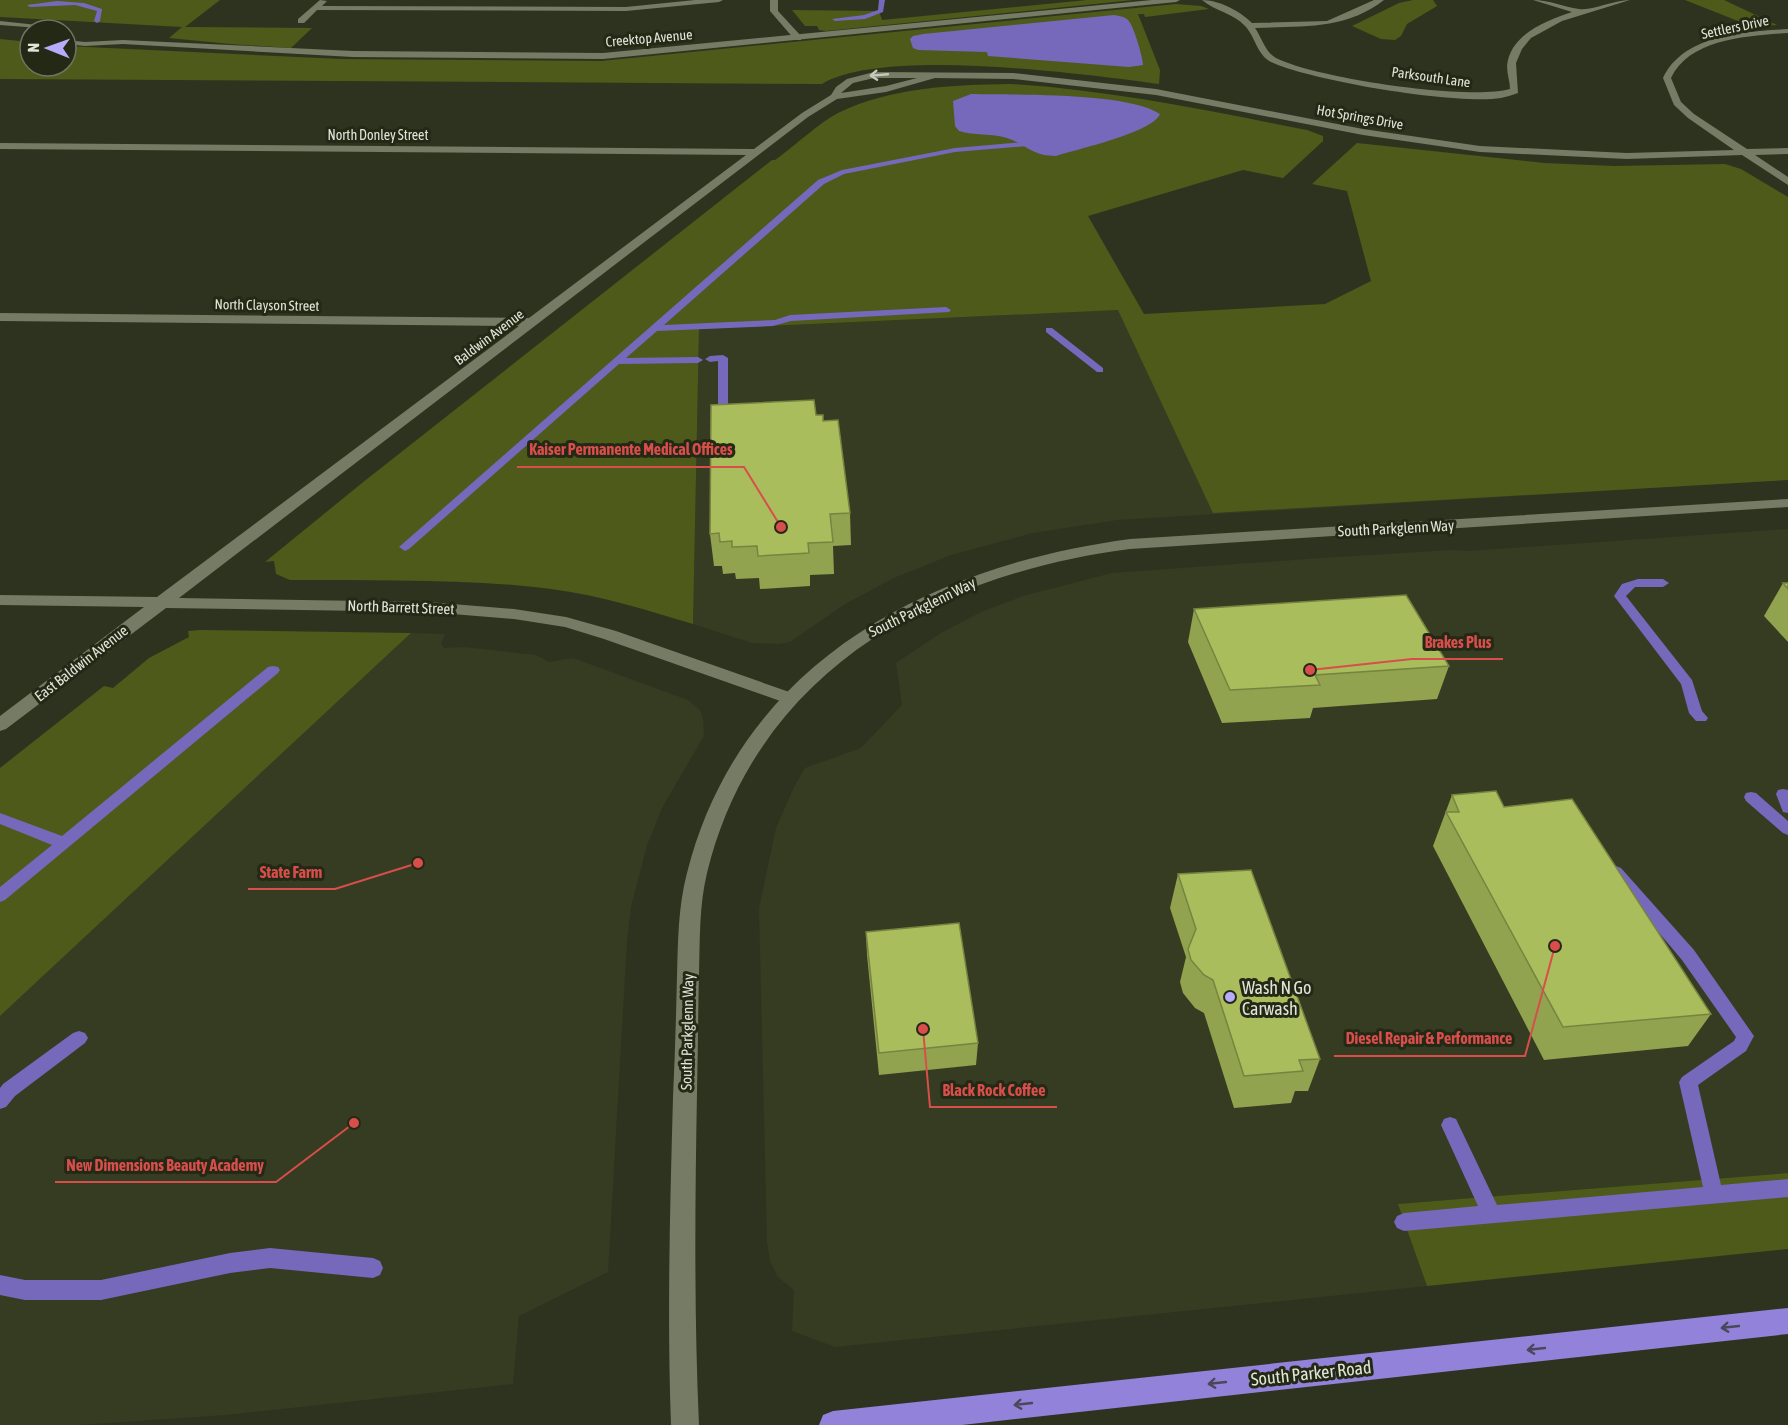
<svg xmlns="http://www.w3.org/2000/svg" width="1788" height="1425" viewBox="0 0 1788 1425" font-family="'Asap Condensed',sans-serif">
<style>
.built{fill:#363c22}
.green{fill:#4e5a19}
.water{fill:#7668bb}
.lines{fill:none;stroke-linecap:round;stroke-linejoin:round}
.stream{fill:#7668bb;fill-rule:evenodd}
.minor{fill:#757b65;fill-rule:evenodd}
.tertiary{fill:#757b65;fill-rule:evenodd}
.trunk{fill:#9282da;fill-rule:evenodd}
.wall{fill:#91a34f}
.building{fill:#a9bd5c;stroke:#768440;stroke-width:1.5}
.oneway{stroke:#c6cabb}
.oneway2{stroke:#4a485b}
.poi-dot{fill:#b6acf8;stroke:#242916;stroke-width:2}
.labels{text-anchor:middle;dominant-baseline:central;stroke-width:6;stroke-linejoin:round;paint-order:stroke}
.far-street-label{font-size:14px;fill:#e1e5d8;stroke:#242916}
.street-label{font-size:15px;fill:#e1e5d8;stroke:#242916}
.near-poi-label{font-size:18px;fill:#e1e5d8;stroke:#242916;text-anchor:start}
.near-street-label{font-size:18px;fill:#e1e5d8;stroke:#242916}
.leader{fill:none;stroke:#d84e4b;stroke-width:2}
.callout-dot{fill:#d84e4b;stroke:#242916;stroke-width:2}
.callout-label{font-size:16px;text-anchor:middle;font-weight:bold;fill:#d84e4b;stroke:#242916;stroke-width:6;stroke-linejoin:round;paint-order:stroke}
</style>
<rect width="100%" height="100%" fill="#2e331f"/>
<path class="built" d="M1140 309 1144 314 1788 480 1117 520 1033 533 951 555 896 577 845 604 790 642 779 644 752 643 693 624 699 329Z
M1788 529V1173L1399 1204 1427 1286 835 1347 792 1331 794 1290 778 1277 770 1261 767 1242 759 908 776 828 794 787 805 768 861 748 902 705 896 663 941 633 981 612 1023 596 1112 573 1321 558 1452 550 1469 551Z
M411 633 445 634 441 644 444 648 464 647 536 655 549 662 573 658 688 700 700 710 703 718 704 736 663 806 647 845 631 907 627 941 608 1272 519 1316 513 1384 225 1415 79 1425H0V1016Z"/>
<path class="green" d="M0 0H220L185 27 312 28 291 48 230 44 169 38 182 27 0 17Z
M1087 0H1134L826 31 819 30 817 26H805L792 10 879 11 882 20Z
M1413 0H1433L1437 6 1407 24 1401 36 1395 40 1381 39 1352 26 1399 3Z
M1685 0H1724L1777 25 1753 27Z
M1176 4 1201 6 1209 9 1145 17 1144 14H1138L1160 70 1159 84C1085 74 883 47 822 84L0 79V39L30 42V66H66V46L341 59 601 61Z
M1010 84C1111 90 1209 111 1307 130L1323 136V141L1283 178 1243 170 1088 216 1144 314 1325 304 1371 281 1347 191 1312 184 1357 143 1544 163 1614 166 1725 164 1741 169 1788 197V480L1213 513 1118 310 699 329 693 624C646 610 599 595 551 589 465 578 377 581 290 580L276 574 274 561 265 562 362 483 772 160H775C796 145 816 125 838 113 891 87 953 85 1010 84Z
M200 630 411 633 0 1016V768L104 686 113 688 149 658 189 637 188 631Z
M1788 1173V1249L1427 1286 1398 1204Z"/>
<path class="water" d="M1114 15C1119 16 1124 16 1128 20 1134 26 1143 58 1143 65L1129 67 988 56 987 52 918 50 913 48 910 39 913 36 923 34Z
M971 94C1013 95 1128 92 1160 114 1152 133 1077 149 1056 156 1032 156 1027 145 1007 138 992 133 974 136 959 131L955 126 953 101Z"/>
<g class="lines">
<path class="stream" d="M879 0H885L883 12 865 19 835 21 832 19 864 15 878 10Z
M57 1 84 3 102 9 100 21 97 23 94 21 97 11 75 5 30 7 27 5Z
M30 54V59L26 58V56Z
M1037 141H1040V145L955 152 844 174 824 184 664 325 775 320 790 315 946 307 951 310 949 312 791 321 773 326 657 331 626 358 698 357 703 360 698 363 619 364 409 549 405 551 399 547 818 180 842 170 955 148Z
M1046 328H1052L1103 368V372H1097L1046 332Z
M723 355 728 358V405L741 408V412L722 411 718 406V361L710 362 705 359 710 356Z
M1638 579H1663L1669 583 1663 587H1635L1626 596 1692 680 1702 711 1708 718 1706 721H1696L1689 713 1681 684 1614 596 1622 584Z
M273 666 278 667 280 670 278 673 5 900 0 902V887L52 845 0 824V813L62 836 268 667Z
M1783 789 1788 790V813L1783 812 1776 794 1778 790Z
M1751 792 1756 793 1788 821V835L1783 833 1746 801 1744 797 1746 793Z
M1616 866 1621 868 1694 950 1754 1036 1746 1051 1698 1085 1721 1185 1788 1179V1197L1404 1231 1397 1228 1394 1222 1397 1216 1404 1213 1478 1206 1441 1125 1444 1119 1450 1117 1456 1119 1497 1205 1703 1187 1679 1082 1682 1077 1734 1041 1736 1037 1682 960 1611 876 1608 872 1611 868Z
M79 1031 85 1033 88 1038 85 1043 15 1096 6 1107 0 1109V1088L3 1084 73 1033Z
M270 1248 373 1258 380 1261 383 1268 380 1275 373 1278 270 1268 230 1273 101 1300H25L0 1295V1275L25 1280H101L230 1253Z"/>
<path class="minor" d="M320 0 327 1 322 6 626 7 695 0H723L719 2 626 11 317 10 304 23H298V19Z
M770 0H778V11L801 36V40H795L770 11Z
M1202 0C1219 0 1240 11 1252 23L1327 21 1374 0H1384C1346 30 1301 26 1255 28 1262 38 1265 52 1276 58 1315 78 1469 101 1510 89 1510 82 1507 74 1507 66 1510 34 1546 21 1572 12L1533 0C1550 0 1563 7 1579 9 1593 11 1613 0 1630 0L1562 21 1531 38 1522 49 1516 63 1518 93C1512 95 1506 97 1501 98 1456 105 1312 81 1271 62 1257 55 1255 36 1245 26 1233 13 1215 11 1202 0Z
M1788 29V33C1749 36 1690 38 1671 78L1681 102 1694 114 1747 149 1788 148V154L1755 155 1788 177V185L1742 155 1627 159 1480 152 1363 135 1156 95 1013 79 935 78 886 92 837 99 808 117 179 598 428 602 514 609 566 617 616 631 795 694 798 698 795 702H783L604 639 565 627 514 619 428 612 166 608 6 729 0 731V716L144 607 0 605V595L157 597 519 326 0 321V313L529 318 746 155 0 149V143L754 149 802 113 831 95 836 87 847 79 874 72 1013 73 1156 89 1363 129 1480 146 1627 153 1734 150 1688 118 1674 105 1663 78C1684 34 1745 32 1788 29ZM874 78H917L886 86 841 93 853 83Z"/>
<path class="tertiary" d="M1152 0H1180L1176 2 603 59 353 57 123 44 85 46 66 44V40L85 42 123 40 353 51 603 53Z
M0 21 65 28 69 30 66 32V30L0 25Z
M1788 499V507L1130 549C936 574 756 671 707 873 699 906 700 941 699 974 698 1014 698 1053 697 1092 695 1204 694 1314 699 1425H671C667 1315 670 1207 673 1097 675 1057 676 1017 677 976 678 942 678 907 687 873 740 663 928 566 1130 539Z"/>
<path class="trunk" d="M1788 1308V1334L962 1425H819L823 1415 833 1411Z"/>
</g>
<path class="wall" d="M823 421 850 513 851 545 833 546 834 574 810 575V586L760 589 759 578 736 579 735 573 723 574 722 566H714L710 534Z
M1783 583H1788V642L1764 616Z
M1194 609 1449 666 1437 699 1313 708 1310 718 1222 723 1188 642Z
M1452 795 1504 807 1711 1014 1688 1046 1544 1060 1433 846Z
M1178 874 1320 1059 1308 1091H1295L1291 1103 1234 1108 1204 1013 1195 1008 1183 993 1180 982 1186 957 1170 908Z
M866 932 978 1043 976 1065 879 1075 867 955Z"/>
<path class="building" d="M814 400 816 415H823V421L838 420 850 513 830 514 833 542 808 543 809 553 758 556 757 546 732 547V541L720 542 719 533 710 534 711 405Z
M1783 583H1788V589Z
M1406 595 1449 666 1315 675 1320 685 1230 690 1194 609Z
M1496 791 1504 807 1572 799 1711 1014 1563 1027 1446 812H1459L1452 795Z
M1251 870 1320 1059 1299 1060 1303 1071 1244 1076 1213 980 1204 975 1191 960 1188 949 1196 929 1178 874Z
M959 923 978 1043 879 1053 866 932Z"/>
<defs><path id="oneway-shaft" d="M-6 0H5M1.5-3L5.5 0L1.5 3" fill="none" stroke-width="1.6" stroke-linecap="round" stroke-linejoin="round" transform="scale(1.5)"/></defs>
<use class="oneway" href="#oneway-shaft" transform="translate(879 75) rotate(175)"/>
<g class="oneway2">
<use href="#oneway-shaft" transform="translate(1730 1327) rotate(174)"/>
<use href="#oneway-shaft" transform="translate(1536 1349) rotate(174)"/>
<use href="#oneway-shaft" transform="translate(1217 1383) rotate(174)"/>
<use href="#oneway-shaft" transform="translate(1023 1404) rotate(174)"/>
</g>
<circle class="poi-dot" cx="1230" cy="997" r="6"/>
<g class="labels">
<g class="far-street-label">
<text transform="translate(1735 27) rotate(-12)">Settlers Drive</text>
<text transform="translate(649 38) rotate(-5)">Creektop Avenue</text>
<text transform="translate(1431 77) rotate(8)">Parksouth Lane</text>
<text transform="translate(1360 117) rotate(10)">Hot Springs Drive</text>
<text x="378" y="135">North Donley Street</text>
<text transform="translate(267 305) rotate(1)">North Clayson Street</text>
<text transform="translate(489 337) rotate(-37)">Baldwin Avenue</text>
</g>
<g class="street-label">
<text transform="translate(1396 528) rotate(-3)">South Parkglenn Way</text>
<text transform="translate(401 607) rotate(2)">North Barrett Street</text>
<text transform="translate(922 607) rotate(-26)">South Parkglenn Way</text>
<text transform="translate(81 663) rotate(-38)">East Baldwin Avenue</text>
<text transform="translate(687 1032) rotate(-89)">South Parkglenn Way</text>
</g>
<g class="near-poi-label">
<text x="1242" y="987">Wash N Go<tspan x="1242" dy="21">Carwash</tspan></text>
</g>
<g class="near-street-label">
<text transform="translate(1311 1373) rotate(-6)">South Parker Road</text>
</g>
</g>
<path class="leader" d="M781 527L744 467H517M1310 670L1412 659H1503M418 863L335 889H248M1555 946L1525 1056H1334M923 1029L930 1107H1057M354 1123L276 1182H55"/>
<g class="callout-dot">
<circle cx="781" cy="527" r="6"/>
<circle cx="1310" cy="670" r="6"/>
<circle cx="418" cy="863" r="6"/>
<circle cx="1555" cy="946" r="6"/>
<circle cx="923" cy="1029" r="6"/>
<circle cx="354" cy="1123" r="6"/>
</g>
<g class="callout-label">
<text x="631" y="455">Kaiser Permanente Medical Offices</text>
<text x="1458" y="648">Brakes Plus</text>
<text x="291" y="878">State Farm</text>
<text x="1429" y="1044">Diesel Repair &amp; Performance</text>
<text x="994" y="1096">Black Rock Coffee</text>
<text x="165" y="1171">New Dimensions Beauty Academy</text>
</g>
<g transform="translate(48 48) rotate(271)"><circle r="28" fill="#242916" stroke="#707464" stroke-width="1.5"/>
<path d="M0-4.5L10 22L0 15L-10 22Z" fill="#b6acf8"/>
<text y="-9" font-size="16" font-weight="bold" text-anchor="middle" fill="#e1e5d8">N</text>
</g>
</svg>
